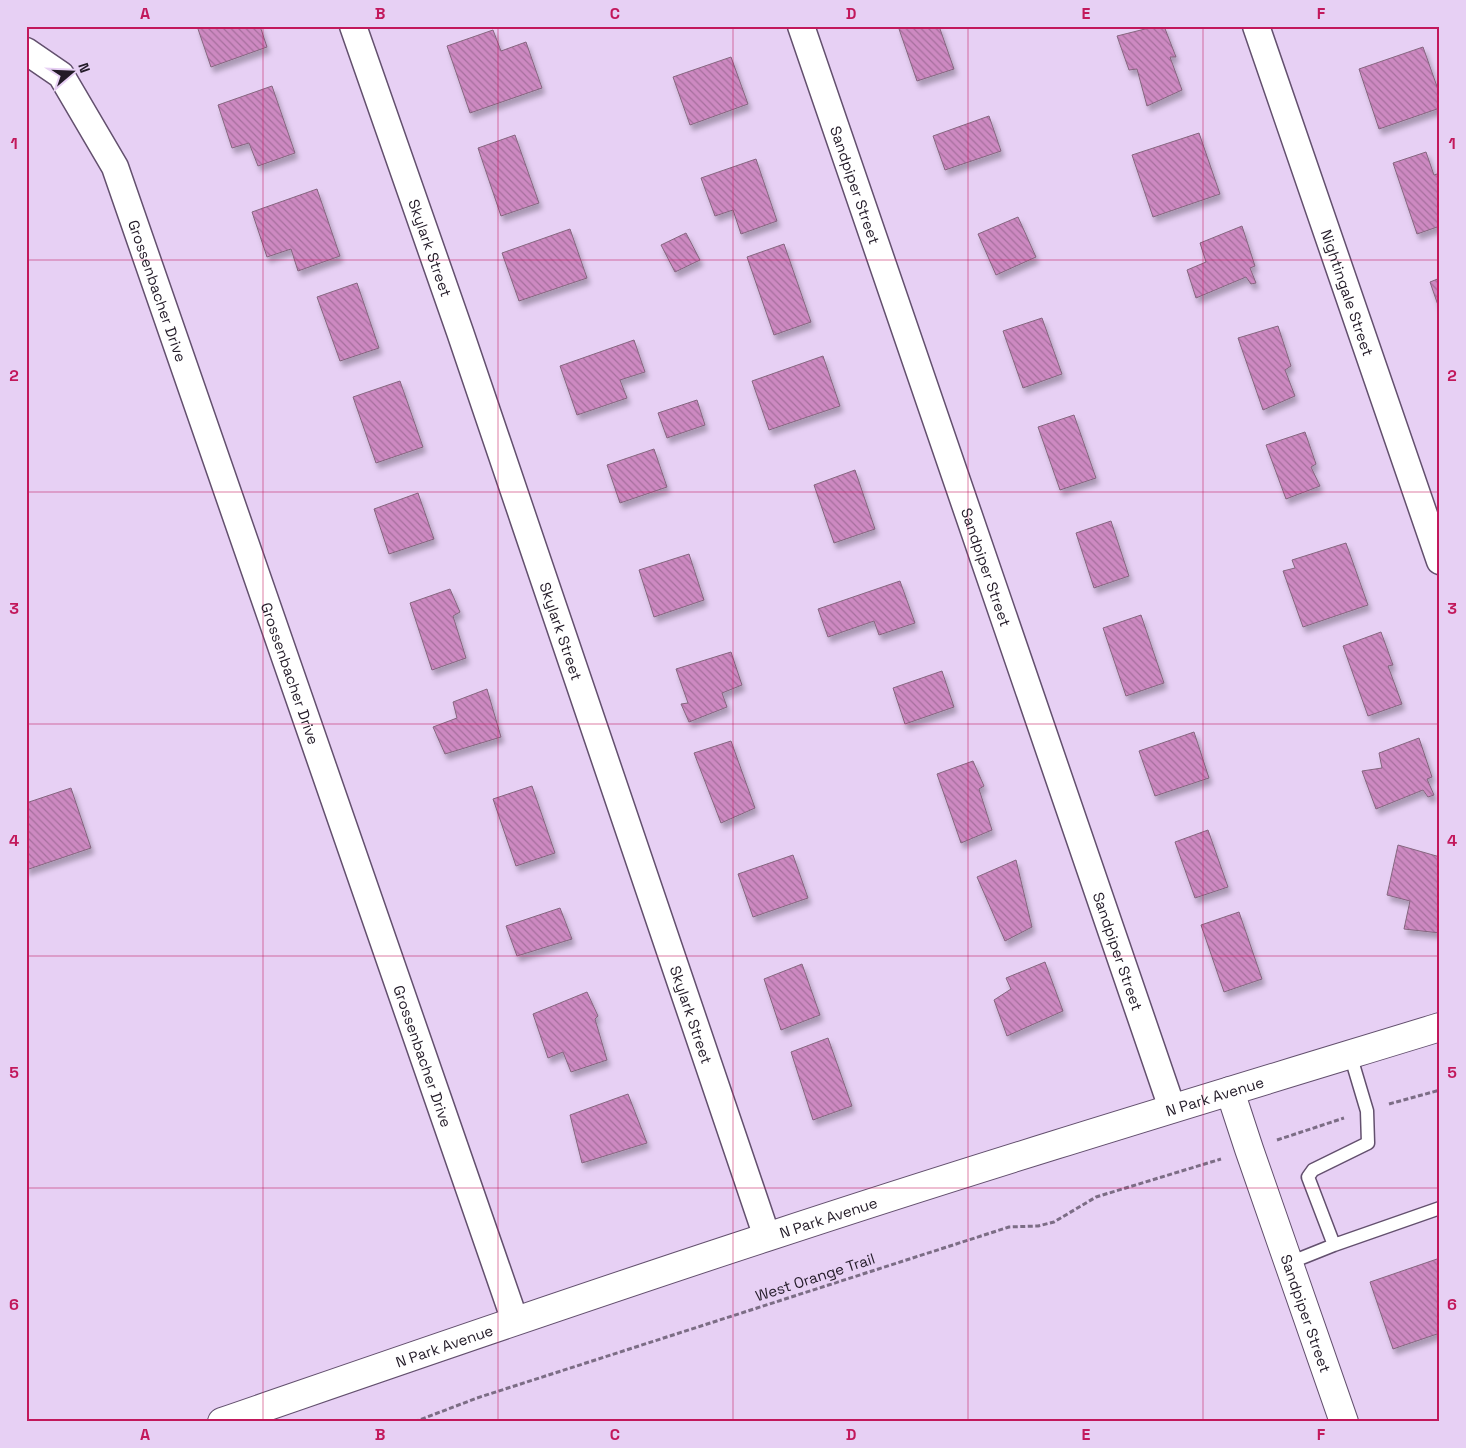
<svg xmlns="http://www.w3.org/2000/svg" width="1466" height="1448" viewBox="0 0 1466 1448" font-family="'Space Grotesk',sans-serif">
<style>
.building{fill:url(#building-back-hatch);stroke:#85667f;filter:url(#shadow)}
.lines{fill:none;stroke-linecap:round;stroke-linejoin:round}
.service-casing{stroke:#63506e;stroke-width:15}
.minor-casing{stroke:#63506e;stroke-width:29}
.tertiary-casing{stroke:#63506e;stroke-width:30}
.secondary-casing{stroke:#63506e;stroke-width:30}
.path{stroke:#7c6d85;stroke-width:3;stroke-dasharray:5 2.5;stroke-linecap:butt}
.service{stroke:#fff;stroke-width:12}
.minor{stroke:#fff;stroke-width:26}
.tertiary{stroke:#fff;stroke-width:28}
.secondary{stroke:#fff;stroke-width:28}
.grid{fill:none;stroke:#c2185b;stroke-width:1;stroke-opacity:0.55}
.labels{text-anchor:middle;dominant-baseline:central;stroke-width:4;stroke-linejoin:round;paint-order:stroke}
.street-label{font-size:15px;fill:#231b28;stroke:#e7d0f4}
.neatline{fill:none;stroke:#c2185b;stroke-width:2}
.grid-label{font-size:16px;text-anchor:middle;font-weight:bold;fill:#c2185b}
</style>
<defs>
<pattern id="building-back-hatch" width="6" height="6" patternUnits="userSpaceOnUse" patternTransform="scale(1.25)"><rect width="6" height="6" fill="#cd89c1"/><path d="M-1 5l2 2M0 0l6 6M5-1l2 2" fill="none" stroke="#a66f9d"/></pattern>
<filter id="shadow"><feDropShadow dx="3" dy="5.5" stdDeviation="2.5" flood-color="#0004"/></filter>
</defs>
<rect width="100%" height="100%" fill="#e7d0f4"/>
<path class="building" d="M197 26H260L267 47 211 67Z
M898 26H939L954 69 917 81Z
M1157 26H1164L1176 57H1170L1182 90 1147 106 1137 69 1129 70 1117 36Z
M493 30 501 51 526 42 542 88 470 113 447 46Z
M1423 47 1440 95V108L1379 129 1359 69Z
M731 57 748 104 690 125 673 77Z
M272 86 295 153 258 166 249 143 232 148 218 105Z
M989 116 1001 151 945 170 933 136Z
M1199 133 1220 194 1153 217 1132 155Z
M515 135 539 203 501 216 478 148Z
M1426 152 1434 175 1440 173V226L1417 234 1393 163Z
M756 159 777 221 741 234 733 210 715 216 701 178Z
M317 189 340 256 298 271 291 249 267 257 252 212Z
M1018 217 1036 257 996 275 978 234Z
M1242 226 1255 266 1250 268 1256 283 1251 284 1246 277 1196 298 1187 270 1206 262 1200 243Z
M570 229 587 278 519 301 502 253Z
M686 233 700 260 675 272 661 245Z
M784 244 811 322 774 335 747 257Z
M1440 278V311L1430 282Z
M357 283 379 348 340 361 317 297Z
M1042 318 1062 374 1023 388 1003 331Z
M1278 326 1291 366 1285 370 1295 396 1263 410 1238 338Z
M634 340 645 372 620 380 627 398 577 415 560 366Z
M823 356 840 406 769 430 752 381Z
M400 381 423 447 376 463 353 397Z
M697 400 705 425 667 438 658 413Z
M1074 415 1096 478 1060 490 1038 427Z
M1305 432 1316 464 1311 467 1320 486 1286 499 1266 445Z
M654 449 667 487 620 503 607 465Z
M855 470 875 529 834 543 814 485Z
M418 493 434 539 389 554 374 509Z
M1111 521 1129 576 1094 588 1076 533Z
M1346 543 1368 605 1303 627 1283 571 1295 568 1292 560Z
M689 554 704 600 654 617 639 570Z
M900 581 915 623 879 635 874 621 828 637 818 609Z
M450 589 460 612 453 616 466 658 432 670 410 603Z
M1141 615 1164 683 1126 696 1103 628Z
M1381 632 1393 665 1388 666 1402 704 1368 716 1343 646Z
M731 652 742 685 722 693 727 707 689 722 681 704 688 703 676 669Z
M942 671 954 707 905 724 893 688Z
M487 689 501 737 445 754 433 727 457 718 453 702Z
M1194 732 1209 778 1155 796 1139 751Z
M1419 738 1432 777 1427 779 1434 795 1428 797 1423 790 1376 809 1362 771 1382 768 1379 753Z
M731 741 755 808 721 823 694 753Z
M973 761 984 786 979 789 992 830 961 843 937 774Z
M532 786 555 853 516 866 493 799Z
M71 788 91 848 26 870V803Z
M1208 830 1228 887 1195 898 1175 842Z
M1398 845 1440 857V933L1404 929 1410 901 1387 895Z
M793 855 808 898 753 917 738 874Z
M1016 860 1032 927 1005 941 977 877Z
M560 908 572 939 517 956 506 926Z
M1239 912 1262 979 1224 992 1201 925Z
M1045 962 1063 1011 1007 1036 994 1000 1011 989 1006 978Z
M802 964 820 1015 781 1030 764 979Z
M587 992 598 1016 595 1019 607 1060 571 1072 563 1052 548 1058 533 1014Z
M828 1038 852 1106 813 1120 791 1052Z
M628 1094 647 1143 582 1163 570 1115Z
M1440 1258V1333L1393 1349 1370 1282Z"/>
<g class="lines">
<g class="service-casing">
<path id="service" d="M1334 1245 1308 1177 1313 1170 1368 1143 1367 1111 1350 1054
M1289 1263 1334 1245 1440 1208"/>
</g>
<g class="minor-casing">
<g id="minor">
<path id="s1" d="M353 26 460 332 767 1237"/>
<path id="s2" d="M801 26 1172 1108"/>
<path id="s3" d="M1256 26 1440 561"/>
<path id="s4" d="M26 51 61 75 115 167 515 1321"/>
</g>
</g>
<g class="tertiary-casing">
<g id="tertiary">
<path id="s5" d="M1230 1091 1249 1149 1344 1422"/>
</g>
</g>
<g class="secondary-casing">
<g id="secondary">
<path id="s6" d="M222 1422C402 1360 583 1297 764 1238 988 1164 1214 1096 1440 1027"/>
</g>
</g>
<path class="path" d="M1389 1104 1440 1090
M1277 1140 1344 1118
M414 1422 477 1398 1009 1227 1038 1226 1054 1222 1096 1197 1221 1159"/>
<use href="#service" class="service"/>
<use href="#minor" class="minor"/>
<use href="#tertiary" class="tertiary"/>
<use href="#secondary" class="secondary"/>
</g>
<path class="grid" d="M263 26V1422M498 26V1422M733 26V1422M968 26V1422M1203 26V1422M26 260H1440M26 492H1440M26 724H1440M26 956H1440M26 1188H1440"/>
<g class="labels">
<g class="street-label">
<text stroke="none"><textPath href="#s2" startOffset="168">Sandpiper Street</textPath></text>
<text stroke="none"><textPath href="#s1" startOffset="235">Skylark Street</textPath></text>
<text stroke="none"><textPath href="#s4" startOffset="280">Grossenbacher Drive</textPath></text>
<text stroke="none"><textPath href="#s3" startOffset="282">Nightingale Street</textPath></text>
<text stroke="none"><textPath href="#s2" startOffset="572">Sandpiper Street</textPath></text>
<text stroke="none"><textPath href="#s1" startOffset="640">Skylark Street</textPath></text>
<text stroke="none"><textPath href="#s4" startOffset="685">Grossenbacher Drive</textPath></text>
<text stroke="none"><textPath href="#s2" startOffset="978">Sandpiper Street</textPath></text>
<text stroke="none"><textPath href="#s1" startOffset="1045">Skylark Street</textPath></text>
<text stroke="none"><textPath href="#s4" startOffset="1090">Grossenbacher Drive</textPath></text>
<text stroke="none"><textPath href="#s6" startOffset="1045">N Park Avenue</textPath></text>
<text stroke="none"><textPath href="#s6" startOffset="640">N Park Avenue</textPath></text>
<text transform="translate(815 1277) rotate(-18)">West Orange Trail</text>
<text stroke="none"><textPath href="#s5" startOffset="235">Sandpiper Street</textPath></text>
<text stroke="none"><textPath href="#s6" startOffset="235">N Park Avenue</textPath></text>
</g>
</g>
<rect width="1466" height="1448" fill="none" stroke="#e7d0f4" stroke-width="55"/>
<g transform="translate(72 72) rotate(71)" stroke="#e7d0f4" stroke-width="4" paint-order="stroke">
<path d="M0-4L9 19L0 12L-9 19Z" fill="#231b28"/>
<text y="-8" font-size="14" font-weight="bold" text-anchor="middle" fill="#231b28">N</text>
</g>
<rect x="28" y="28" width="1410" height="1392" class="neatline"/>
<g class="grid-label">
<text x="145" y="19">A</text>
<text x="380" y="19">B</text>
<text x="615" y="19">C</text>
<text x="851" y="19">D</text>
<text x="1086" y="19">E</text>
<text x="1321" y="19">F</text>
<text x="14" y="149">1</text>
<text x="1452" y="149">1</text>
<text x="14" y="381">2</text>
<text x="1452" y="381">2</text>
<text x="14" y="614">3</text>
<text x="1452" y="614">3</text>
<text x="14" y="846">4</text>
<text x="1452" y="846">4</text>
<text x="14" y="1078">5</text>
<text x="1452" y="1078">5</text>
<text x="14" y="1310">6</text>
<text x="1452" y="1310">6</text>
<text x="145" y="1440">A</text>
<text x="380" y="1440">B</text>
<text x="615" y="1440">C</text>
<text x="851" y="1440">D</text>
<text x="1086" y="1440">E</text>
<text x="1321" y="1440">F</text>
</g>
</svg>
